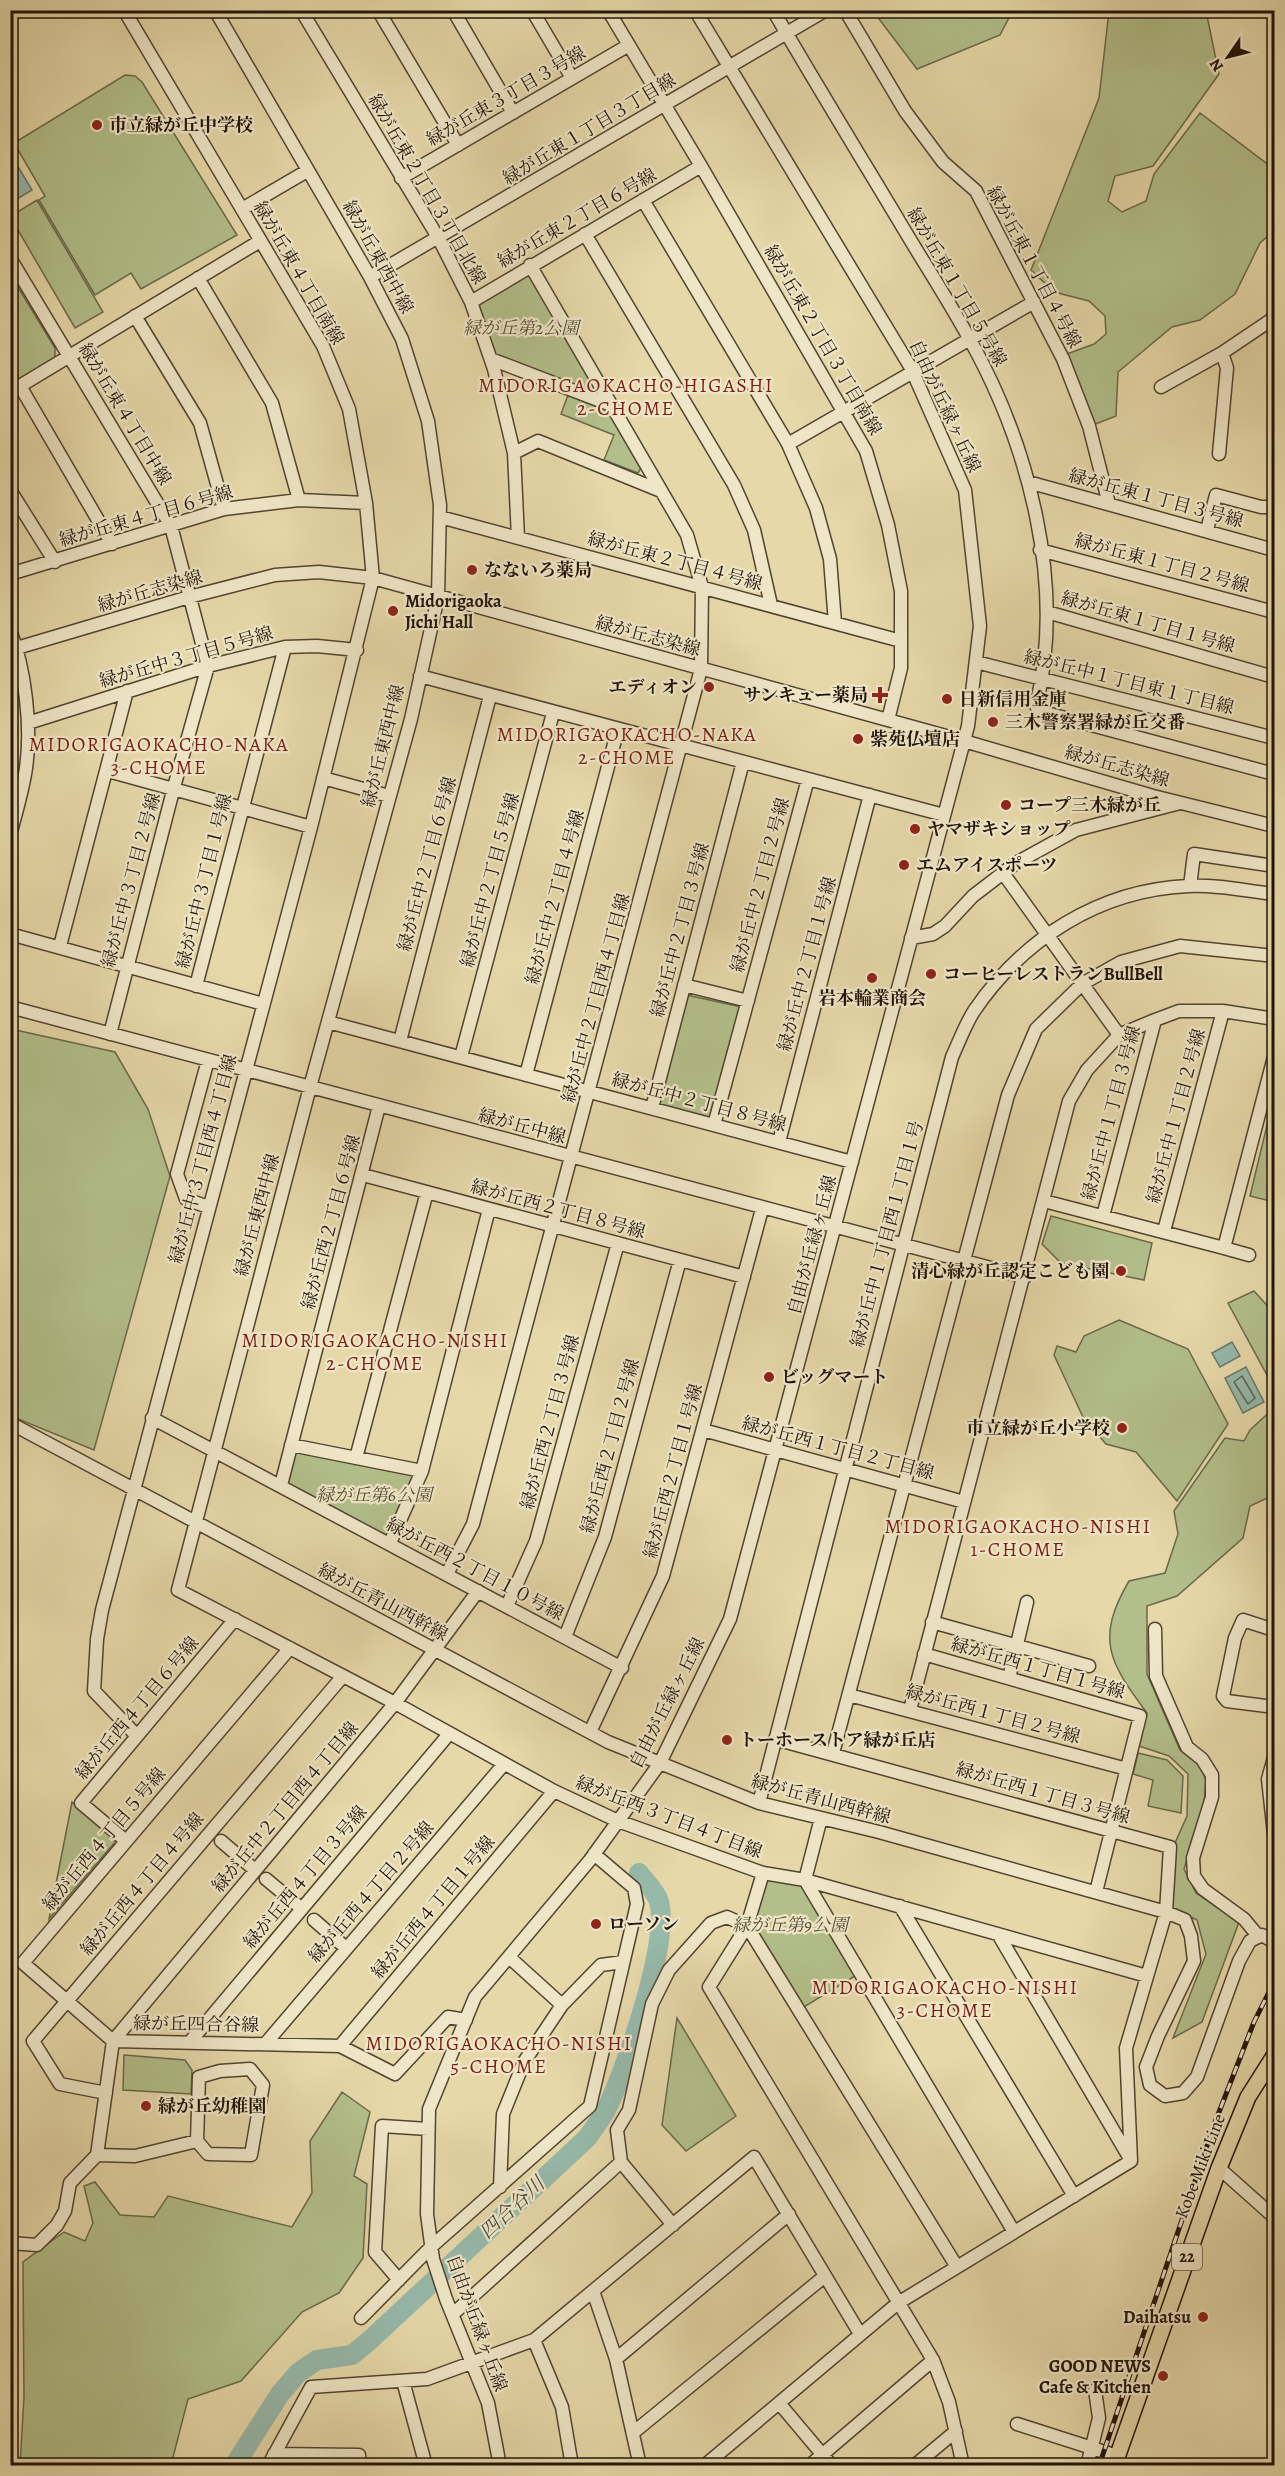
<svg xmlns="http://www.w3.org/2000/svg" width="1285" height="2476" viewBox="0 0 1285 2476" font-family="Alegreya,'Noto Serif JP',serif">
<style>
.green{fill:#b2bf8a;stroke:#6a694a;stroke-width:1.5}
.water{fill:#96b9aa;stroke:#67776a;stroke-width:1.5}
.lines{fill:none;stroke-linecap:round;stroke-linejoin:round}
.shore{stroke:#5c665a;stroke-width:1.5}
.river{stroke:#96b9aa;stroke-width:20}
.minor-casing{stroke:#524431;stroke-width:15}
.major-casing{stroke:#211309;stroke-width:18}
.minor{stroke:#efe6c7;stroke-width:12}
.major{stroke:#e6d8a9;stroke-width:15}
.rail-casing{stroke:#211309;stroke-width:5}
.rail{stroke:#efe6c7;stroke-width:3;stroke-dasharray:9;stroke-linecap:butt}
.poi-dot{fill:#8f2418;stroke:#efe6c7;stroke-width:2}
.labels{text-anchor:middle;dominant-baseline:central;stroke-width:4.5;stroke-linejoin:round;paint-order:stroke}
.shield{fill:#efe6c7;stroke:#5f5242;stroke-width:1.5}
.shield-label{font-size:16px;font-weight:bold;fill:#211309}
.street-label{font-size:18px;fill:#211309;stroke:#efe6c7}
.poi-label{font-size:18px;font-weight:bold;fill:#211309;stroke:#efe6c7;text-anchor:start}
.park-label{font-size:18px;font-style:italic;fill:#544f36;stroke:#efe6c7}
.neighbourhood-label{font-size:20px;letter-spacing:1.5px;fill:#7a1f14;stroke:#efe6c7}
.water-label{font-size:20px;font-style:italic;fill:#4a4d41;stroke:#efe6c7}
</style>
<rect width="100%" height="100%" fill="#e6d8a9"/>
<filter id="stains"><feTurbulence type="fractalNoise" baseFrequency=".00333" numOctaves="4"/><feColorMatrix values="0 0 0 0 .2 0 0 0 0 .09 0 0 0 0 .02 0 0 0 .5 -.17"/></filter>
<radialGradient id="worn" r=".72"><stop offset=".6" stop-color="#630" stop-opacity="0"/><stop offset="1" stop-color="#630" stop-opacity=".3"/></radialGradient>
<path class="green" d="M1009 10 1011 14 1000 35 917 69 873 11Z
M1109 11H1206L1219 74 1153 166 1115 176 1108 201 1122 212 1146 201 1154 174 1200 113 1274 169V231L1260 243 1235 294 1200 320 1172 327 1118 372 1116 416 1093 425 1067 354 1094 344 1106 334 1105 316 1089 301 1054 292 1031 270 1099 98Z
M125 75 135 76 142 82 237 235 141 289 131 273 95 295 39 200 45 196 14 143Z
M37 200 103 312 75 328 11 218V216Z
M530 265 611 405 491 359 471 302Z
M10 274 55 348V358L11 384Z
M568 395 607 410 641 468 638 473 604 460 614 435 561 414Z
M682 994 746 1008 714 1125 652 1108Z
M11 1029 115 1052 148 1109 170 1176 94 1450 11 1416Z
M1274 1096V1202L1250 1196Z
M1051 1216 1152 1243 1144 1280 1061 1263 1042 1244Z
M1254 1291 1274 1313V1388L1228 1303Z
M1119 1320 1188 1349 1228 1424 1177 1501 1136 1452 1106 1444 1083 1417 1054 1355 1057 1346 1076 1352 1084 1336Z
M1274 1408V1495L1250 1506 1243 1538 1177 1596 1147 1606V1674L1180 1750 1200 1766 1206 1780 1204 1804 1184 1869 1196 1893 1239 1922 1202 2022 1173 2038 1206 1954 1197 1920 1172 1908 1175 1843 1187 1816 1188 1774 1169 1756 1139 1746 1147 1713C1109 1662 1095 1639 1129 1581L1165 1573 1178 1534 1174 1511 1225 1438 1244 1441 1250 1430Z
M297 1449 410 1472 414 1477 390 1534 386 1536 288 1485 293 1452Z
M1138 1753 1167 1760 1183 1776 1181 1813 1148 1806 1153 1780 1133 1774Z
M72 1802 116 1841 49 1919Z
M763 1873 805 1880 860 1973 799 2010 747 1926Z
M677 2018 736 2116 686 2151 662 2125Z
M124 2055 185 2060 192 2070 191 2094 123 2090Z
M342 2092 370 2112 354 2176 367 2184 363 2258 339 2293 302 2312 241 2381 188 2399 171 2465 20 2466 24 2397 23 2262 64 2232 85 2241 93 2223 84 2186 95 2182 120 2215 154 2217 168 2196 292 2227 312 2193 310 2141Z"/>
<path class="water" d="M11 155 32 190 12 202 10 200Z
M1232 1342 1240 1356 1220 1367 1212 1353Z
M1246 1367 1264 1402 1243 1413 1225 1378Z
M11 1737 15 1835 11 1844Z"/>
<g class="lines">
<path class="shore" d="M1242 1376 1255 1398 1248 1404 1234 1382Z"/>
<path class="river" d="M234 2466 280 2394 298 2373 317 2360 352 2355 369 2341 587 2138C594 2128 602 2118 607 2108 625 2071 673 1935 658 1899 654 1890 645 1881 639 1873"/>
<g class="minor-casing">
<path id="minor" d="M124 10 323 346 349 409 366 503 373 578 311 827 102 1610 97 1639 94 1691 137 1736
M215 10 370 277 402 339 428 421 440 505 438 597 411 719 310 1087 178 1590 395 1703 554 1791 618 1821 763 1873 805 1880 1147 1976
M301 10 439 239 471 302 494 369 514 453 518 538
M378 10 458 145
M453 10 513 113
M532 10 572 78
M608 10 701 166 866 451 888 525 901 591V668L888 720
M773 10C814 81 857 151 899 221 922 260 947 298 969 338 1029 445 1066 585 1036 706L1039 711 1274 774
M845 10 905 111 943 162 976 191 1063 359 1089 426 1109 504
M401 178 629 45
M643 200 788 444 816 508 830 559 835 623
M242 209 307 171
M585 234 734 485 754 530 771 605
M10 258 171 526 208 666 174 787 110 1034
M370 277 826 10
M198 278 272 403 299 500
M471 302 701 166
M135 316 200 423 224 509
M491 359 611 405
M20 386 112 544
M1161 387 1222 353 1274 318
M10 392 260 241
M788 444 1034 302
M514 453 538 441 661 491
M1219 454 1227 368 1222 353
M1028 482 1274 550
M10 490 55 562
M440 517 901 641
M1207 530 1216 495 1261 507H1274
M1040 550 1274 612
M10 574 224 509 299 500 366 503
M1047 612 1274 677
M10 630C25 668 32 727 26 768 23 790 16 813 10 835
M10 650 189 597 275 575 319 572 373 578 964 741 1153 796 1274 826
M976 662 1274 738
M420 676 944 815
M28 723 208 666 285 647 317 646 357 650
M108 771 311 827
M323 778 389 796
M1003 873 1119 1035
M1190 886 1194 854 1274 866
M10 934 263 1004
M911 938 933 934 945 926 973 896 1016 863 1076 830 1180 803
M60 946 127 691
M684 985 748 1001
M196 986 285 647
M10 1007 1025 1277
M328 1022 852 1162
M400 1041 490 696
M461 1057 553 713
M208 1060 177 1174 186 1199 208 1207
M526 1075 618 729
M652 1108 743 762
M714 1125 808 779
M779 1142 870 795
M363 1175 744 1277
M1044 1201 1224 1248 1274 1057
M1103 1216 1155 1020
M1164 1231 1223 1011
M1224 1248 1249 1255
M152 1418 622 1668
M10 1423 608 1742 759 1803 879 1832 1166 1912 1185 1920 1191 1936 1194 1961 1158 2036 1146 2067 1150 2085 1165 2096 1183 2093 1197 2077 1239 1961 1250 1941 1262 1935 1274 1942
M703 1430 964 1502
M291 1445 422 1471
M356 1458 427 1192
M281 1485 379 1106
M390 1543 422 1471 489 1209
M447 1574 473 1524 701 669 702 587 687 535 530 265
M507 1606 536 1541 618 1243
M932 1622 1089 1666
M1155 1629 1156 1676 1187 1747 1202 1759 1212 1775V1797L1193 1858 1194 1876 1203 1889 1244 1919 1259 1937
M1274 1630 1243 1620 1235 1638 1223 1696 1227 1701 1274 1707
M565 1637 605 1537 680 1260
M924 1654 1140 1716 1096 1892
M1009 1678 1027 1602
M849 1695 1127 1769
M910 1710 1069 1101 1087 1070 1119 1035 1155 1020 1179 1011H1223L1274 1019
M590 1732 663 1576 762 1209
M833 1753 1008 1095 1036 1029 1082 984 1121 962 1180 946 1274 956
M1274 1758 1268 1779 1274 1834
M759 1803 952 1057C959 1042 965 1025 974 1011 1023 939 1099 890 1188 886 1216 884 1246 891 1274 894
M821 1818 805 1880 1014 2232
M126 1841 81 1803 235 1619
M221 1841 255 1870
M763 1873 747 1926 709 1987 933 2360 949 2402 963 2466
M266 1879 302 1909
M900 1906 1074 2196
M314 1920 346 1948
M998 1934 1129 2157
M509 1957 562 2005
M113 2041 395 1703 478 1591
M113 2041 23 1963 290 1648
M113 2041 340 2046 395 2074 448 2017 466 2020
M189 2043 449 1734
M266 2043 504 1764
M340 2046 554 1791
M106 2093 60 2084 33 2041 343 1676
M97 2155 135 2156 197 2141 208 2154 251 2155 263 2085 250 2069 220 2071 199 2077 197 2141
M621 2162 673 2225
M1219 2168 1274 2217
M500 2187 503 2114 524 2062 562 2005 601 1965 623 1962
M10 2243 37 2245 57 2225 65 2211 70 2183 97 2155 113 2041
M399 2280 375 2252 382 2126 428 2129
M593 2291 616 2359 640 2466
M453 2314 621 2162 617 2130 629 2110 652 2004 669 1970 711 1923 727 1917 747 1926 957 2267
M361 2318 431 2247 590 2106 637 1904 634 1888 594 1854
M534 2340 562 2407 572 2466
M616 2359 789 2214
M403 2381 426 2466
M779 2403 832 2466
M1017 2424 1117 2456
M634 2432 825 2276
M274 2454 359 2455 360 2466
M268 2466 311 2387 427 2379 534 2340 754 2157 860 2334
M500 2466 488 2403 446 2299 433 2259 427 2214 429 2109 475 1997 590 1860 660 1763 730 1619 968 726 980 626 965 490 911 368 695 10
M704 2466 898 2303 1131 2161 1126 2048 1166 1912 1170 1847 775 1739
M809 2466 933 2360
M914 2466 956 2431
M1087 2466 1099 2418 1095 2390"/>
</g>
<g class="major-casing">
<path id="major" d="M1114 2466 1219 2168 1248 2097 1274 2056"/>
</g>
<use href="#minor" class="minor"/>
<use href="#major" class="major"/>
<g class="rail-casing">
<path id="rail" d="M1099 2466 1214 2125 1254 2022 1274 1982"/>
</g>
<use href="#rail" class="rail"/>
</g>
<g class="poi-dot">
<circle cx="97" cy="125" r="6"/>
<circle cx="472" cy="570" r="6"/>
<circle cx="393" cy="611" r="6"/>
<circle cx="709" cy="687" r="6"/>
<path d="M877 686h6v6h6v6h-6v6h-6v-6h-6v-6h6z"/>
<circle cx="947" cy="699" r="6"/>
<circle cx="993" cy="722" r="6"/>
<circle cx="858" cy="739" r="6"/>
<circle cx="1006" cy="805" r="6"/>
<circle cx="915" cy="829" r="6"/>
<circle cx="904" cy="865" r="6"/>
<circle cx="931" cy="974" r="6"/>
<circle cx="872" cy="978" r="6"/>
<circle cx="1121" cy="1271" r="6"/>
<circle cx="769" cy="1377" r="6"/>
<circle cx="1122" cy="1428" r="6"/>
<circle cx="727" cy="1740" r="6"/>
<circle cx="596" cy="1924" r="6"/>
<circle cx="146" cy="2106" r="6"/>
<circle cx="1203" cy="2317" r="6"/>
<circle cx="1163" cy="2376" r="6"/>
</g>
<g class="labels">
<rect class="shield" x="1172" y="2244" width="30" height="26" rx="4.5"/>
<g class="shield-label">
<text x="1187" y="2257">22</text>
</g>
<g class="street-label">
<text transform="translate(506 96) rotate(-30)">緑が丘東３丁目３号線</text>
<text transform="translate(589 129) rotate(-31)">緑が丘東１丁目３丁目線</text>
<text transform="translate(427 189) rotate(60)">緑が丘東２丁目３丁目北線</text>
<text transform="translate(577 218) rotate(-30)">緑が丘東２丁目６号線</text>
<text transform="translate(378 257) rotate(61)">緑が丘東西中線</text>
<text transform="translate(1034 267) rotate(62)">緑が丘東１丁目４号線</text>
<text transform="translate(299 273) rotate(60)">緑が丘東４丁目南線</text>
<text transform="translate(957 287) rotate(60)">緑が丘東１丁目５号線</text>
<text transform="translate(823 340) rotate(60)">緑が丘東２丁目３丁目南線</text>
<text transform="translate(945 406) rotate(65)">自由が丘緑ヶ丘線</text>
<text transform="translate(125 414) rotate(59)">緑が丘東４丁目中線</text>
<text transform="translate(1156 498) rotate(15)">緑が丘東１丁目３号線</text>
<text transform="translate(146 516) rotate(-16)">緑が丘東４丁目６号線</text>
<text transform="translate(675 561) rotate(15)">緑が丘東２丁目４号線</text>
<text transform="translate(1162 563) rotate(15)">緑が丘東１丁目２号線</text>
<text transform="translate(150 591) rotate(-16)">緑が丘志染線</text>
<text transform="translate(1148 622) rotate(16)">緑が丘東１丁目１号線</text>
<text transform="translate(648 636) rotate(15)">緑が丘志染線</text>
<text transform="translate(186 657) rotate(-16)">緑が丘中３丁目５号線</text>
<text transform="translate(1129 682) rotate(14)">緑が丘中１丁目東１丁目線</text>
<text transform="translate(383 746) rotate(-76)">緑が丘東西中線</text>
<text transform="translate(1117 766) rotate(16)">緑が丘志染線</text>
<text transform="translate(427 864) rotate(-75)">緑が丘中２丁目６号線</text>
<text transform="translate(131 880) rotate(-75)">緑が丘中３丁目２号線</text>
<text transform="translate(490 880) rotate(-75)">緑が丘中２丁目５号線</text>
<text transform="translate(204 881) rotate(-76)">緑が丘中３丁目１号線</text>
<text transform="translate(760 885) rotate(-75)">緑が丘中２丁目２号線</text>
<text transform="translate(555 897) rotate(-75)">緑が丘中２丁目４号線</text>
<text transform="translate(680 930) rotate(-75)">緑が丘中２丁目３号線</text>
<text transform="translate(807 964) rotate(-75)">緑が丘中２丁目１号線</text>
<text transform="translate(596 998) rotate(-75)">緑が丘中２丁目西４丁目線</text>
<text transform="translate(699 1102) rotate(15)">緑が丘中２丁目８号線</text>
<text transform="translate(1111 1113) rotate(-75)">緑が丘中１丁目３号線</text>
<text transform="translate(1176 1116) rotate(-75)">緑が丘中１丁目２号線</text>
<text transform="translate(522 1126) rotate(15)">緑が丘中線</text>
<text transform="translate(203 1159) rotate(-75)">緑が丘中３丁目西４丁目線</text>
<text transform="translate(558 1209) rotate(15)">緑が丘西２丁目８号線</text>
<text transform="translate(257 1215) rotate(-75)">緑が丘東西中線</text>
<text transform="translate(331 1222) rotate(-75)">緑が丘西２丁目６号線</text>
<text transform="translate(887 1234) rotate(-75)">緑が丘中１丁目西１丁目１号</text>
<text transform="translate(812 1245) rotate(-75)">自由が丘緑ヶ丘線</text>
<text transform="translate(550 1422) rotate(-75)">緑が丘西２丁目３号線</text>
<text transform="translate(610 1446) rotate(-75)">緑が丘西２丁目２号線</text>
<text transform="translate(838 1448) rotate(15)">緑が丘西１丁目２丁目線</text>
<text transform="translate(673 1471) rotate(-75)">緑が丘西２丁目１号線</text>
<text transform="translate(475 1569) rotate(28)">緑が丘西２丁目１０号線</text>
<text transform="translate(383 1602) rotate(28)">緑が丘青山西幹線</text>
<text transform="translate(1038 1668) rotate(16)">緑が丘西１丁目１号線</text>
<text transform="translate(667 1703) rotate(-63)">自由が丘緑ヶ丘線</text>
<text transform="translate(137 1708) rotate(-50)">緑が丘西４丁目６号線</text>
<text transform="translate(993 1714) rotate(15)">緑が丘西１丁目２号線</text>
<text transform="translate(1043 1793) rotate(16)">緑が丘西１丁目３号線</text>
<text transform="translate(821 1799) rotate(15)">緑が丘青山西幹線</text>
<text transform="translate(285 1807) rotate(-50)">緑が丘中２丁目西４丁目線</text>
<text transform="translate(669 1817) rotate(21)">緑が丘西３丁目４丁目線</text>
<text transform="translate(104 1839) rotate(-50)">緑が丘西４丁目５号線</text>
<text transform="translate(305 1877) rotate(-50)">緑が丘西４丁目３号線</text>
<text transform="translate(142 1884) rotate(-50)">緑が丘西４丁目４号線</text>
<text transform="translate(371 1892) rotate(-49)">緑が丘西４丁目２号線</text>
<text transform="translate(433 1907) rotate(-50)">緑が丘西４丁目１号線</text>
<text transform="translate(196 2024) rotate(1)">緑が丘四合谷線</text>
<text transform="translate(1200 2166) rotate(-69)">Kobe Miki Line</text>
<text transform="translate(477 2323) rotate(70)">自由が丘緑ヶ丘線</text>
</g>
<g class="poi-label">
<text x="109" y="125">市立緑が丘中学校</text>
<text x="484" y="570">なないろ薬局</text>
<text x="405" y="601">Midorigaoka<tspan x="405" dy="21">Jichi Hall</tspan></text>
<text x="697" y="687" text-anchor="end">エディオン</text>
<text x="868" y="695" text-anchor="end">サンキュー薬局</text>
<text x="959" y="699">日新信用金庫</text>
<text x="1005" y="722">三木警察署緑が丘交番</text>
<text x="870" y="739">紫苑仏壇店</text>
<text x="1018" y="805">コープ三木緑が丘</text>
<text x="927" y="829">ヤマザキショップ</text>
<text x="916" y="865">エムアイスポーツ</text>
<text x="943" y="974">コーヒーレストランBullBell</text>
<text x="872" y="998" text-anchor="middle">岩本輪業商会</text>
<text x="1109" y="1271" text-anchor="end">清心緑が丘認定こども園</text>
<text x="781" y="1377">ビッグマート</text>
<text x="1110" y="1428" text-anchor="end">市立緑が丘小学校</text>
<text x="739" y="1740">トーホーストア緑が丘店</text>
<text x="608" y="1924">ローソン</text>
<text x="158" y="2106">緑が丘幼稚園</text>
<text x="1191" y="2317" text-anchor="end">Daihatsu</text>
<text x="1151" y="2366" text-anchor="end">GOOD NEWS<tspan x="1151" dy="21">Cafe &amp; Kitchen</tspan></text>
</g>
<g class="park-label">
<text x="521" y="328">緑が丘第2公園</text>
<text x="374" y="1495">緑が丘第6公園</text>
<text x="790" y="1925">緑が丘第9公園</text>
</g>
<g class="neighbourhood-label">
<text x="626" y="385">MIDORIGAOKACHO-HIGASHI<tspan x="626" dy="23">2-CHOME</tspan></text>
<text x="627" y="734">MIDORIGAOKACHO-NAKA<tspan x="627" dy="23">2-CHOME</tspan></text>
<text x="159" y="744">MIDORIGAOKACHO-NAKA<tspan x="159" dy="23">3-CHOME</tspan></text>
<text x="375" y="1340">MIDORIGAOKACHO-NISHI<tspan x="375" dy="23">2-CHOME</tspan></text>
<text x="1018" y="1526">MIDORIGAOKACHO-NISHI<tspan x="1018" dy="23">1-CHOME</tspan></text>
<text x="945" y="1987">MIDORIGAOKACHO-NISHI<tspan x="945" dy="23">3-CHOME</tspan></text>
<text x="499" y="2043">MIDORIGAOKACHO-NISHI<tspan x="499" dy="23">5-CHOME</tspan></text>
</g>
<g class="water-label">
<text transform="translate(512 2208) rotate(-43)">四合谷川</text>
</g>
</g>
<rect width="1285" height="2476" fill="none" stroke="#e6d8a9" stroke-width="36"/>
<rect x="12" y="12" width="1261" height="2452" fill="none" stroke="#211309" stroke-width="3"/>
<rect x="18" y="18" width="1249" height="2440" fill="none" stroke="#211309" stroke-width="1.5"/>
<g transform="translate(1228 57) rotate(235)" stroke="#efe6c7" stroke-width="4.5" paint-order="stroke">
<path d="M0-4.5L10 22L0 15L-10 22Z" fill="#211309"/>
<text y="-9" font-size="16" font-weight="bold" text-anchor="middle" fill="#211309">N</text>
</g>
<rect width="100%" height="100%" filter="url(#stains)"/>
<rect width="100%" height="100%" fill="url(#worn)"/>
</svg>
